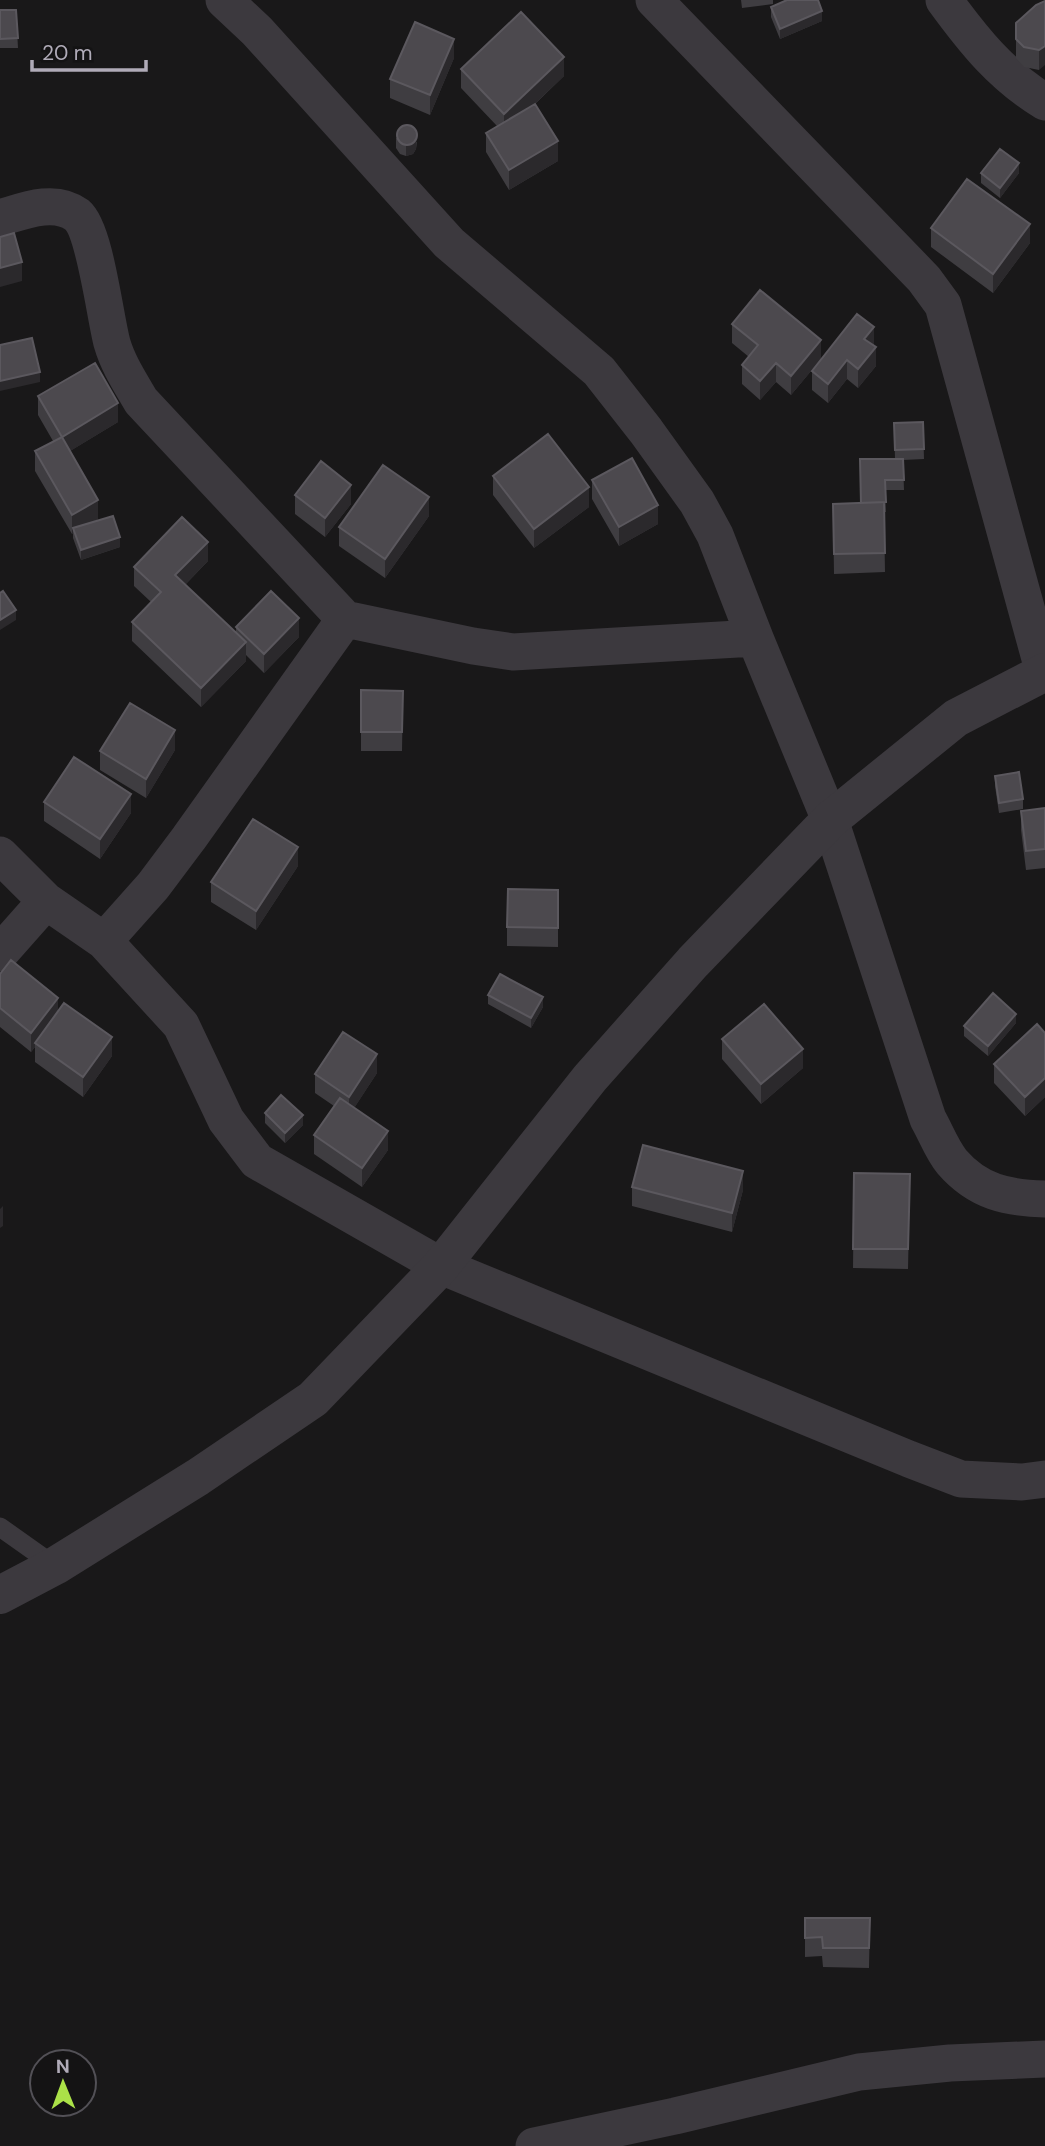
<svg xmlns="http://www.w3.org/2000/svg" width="1045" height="2146" viewBox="0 0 1045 2146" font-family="'DM Sans',sans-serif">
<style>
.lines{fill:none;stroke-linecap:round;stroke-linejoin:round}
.service{stroke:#3c393e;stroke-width:19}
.minor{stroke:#3c393e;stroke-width:37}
.tertiary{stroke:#3c393e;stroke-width:38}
.wall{fill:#3f3d41}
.shaded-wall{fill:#2b292c}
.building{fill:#4c494e;stroke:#5b585e;stroke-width:2}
</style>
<rect width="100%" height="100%" fill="#191819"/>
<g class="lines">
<path class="service" d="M0 1527 55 1566"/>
<path class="minor" d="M224 0 257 31 449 243 599 371 646 431 697 502 715 535 755 638
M654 0 924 279 943 305 1044 673
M944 0C974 41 1001 75 1045 102
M0 218C23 211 55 198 77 215 95 230 105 317 112 343 118 364 130 382 141 401L345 619 473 646 513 652 755 638 830 820 928 1119C936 1133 942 1150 952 1162 978 1192 1007 1198 1045 1199
M0 855 46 901 104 941 181 1025 226 1120 257 1161 441 1266 909 1459 961 1479 1022 1482 1045 1479
M104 941 153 886 189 838 345 619
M0 953 46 901
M534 2146 675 2116 859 2072 950 2063 1045 2059"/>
<path class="tertiary" d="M0 1595 55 1566 198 1477 313 1399 441 1266 590 1078 693 962 830 820 956 718 1045 672"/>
</g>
<path class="wall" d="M741 0H773V4L742 8Z
M1045 1 1039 70 1024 67 1016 58V23Z
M771 7 822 21 780 39 771 17Z
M0 10H16L18 48H0Z
M454 58 430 115 390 98V79Z
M461 69 564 76 535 104 558 161 509 190 486 152V133L497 126 461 88Z
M396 138 417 142 416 149 413 154 406 156 400 154 396 148Z
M981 173H1019L1000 198 981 183Z
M931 228 1030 243 993 293 931 247Z
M732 324 821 359 791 395 776 382 760 400 742 384V365L749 357 732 343Z
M874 346 876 366 858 388 847 379 828 403 812 390V371Z
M38 396 118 422 70 451 98 519 92 522 120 547 81 560 73 538V533L72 534 35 471V451L53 441 38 415Z
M923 422 924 459 903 460 904 490H885L886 512H884L885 572 834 574 833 504 861 503 895 459 894 423Z
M493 476 589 507 534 548 493 495Z
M592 480 658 524 619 546 592 499Z
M295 495 351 504 325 537 295 514Z
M429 516 385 578 339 546V527Z
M208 561 185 585 236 633V627L299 637 264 673 246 655V661L201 707 132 641V622L151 602 134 586V567Z
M361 690 403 691 402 751H361Z
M175 750 146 798 100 770V751Z
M995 776 1023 799V809L999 813 995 786Z
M44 802 131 813 100 859 44 821Z
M1045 808V868L1026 870 1021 830V811Z
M298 866 256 930 211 902V882Z
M558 890V947L507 946V927Z
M0 974 58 1010 112 1056 83 1097 35 1062V1047L31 1052 0 1027Z
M488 995 543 1007 531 1028 488 1004Z
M1016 1023 988 1056 964 1036V1026Z
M1045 1033V1097L1025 1116 994 1083V1064Z
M722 1039 803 1068 761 1104 722 1059Z
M377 1073 354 1108 388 1150 362 1187 314 1154V1135L334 1106 315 1093V1074Z
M265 1113 303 1125 285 1143 265 1123Z
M854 1173 910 1174 908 1269 853 1268Z
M632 1187 743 1190 732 1232 632 1206Z
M805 1918H870L869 1968 823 1967 822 1956 805 1957Z"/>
<path class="shaded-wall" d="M822 11V21L780 39V29Z
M454 39V58L430 115V95Z
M1045 46V65L1039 70V50Z
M564 57V76L504 133V114Z
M417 132 416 149 413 154 406 156V146Z
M558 141V161L509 190V170Z
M1019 163V173L1000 198V188Z
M1030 224V243L993 293V274Z
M22 262V281L0 287V268Z
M874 327V346L864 339Z
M821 340V359L791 395V376Z
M876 347V366L858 388V369Z
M847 360V379L828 403V384Z
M776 363V382L760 400V381Z
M40 372V382L0 391V381Z
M118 403V422L62 456V437Z
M351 485V504L325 537V518Z
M589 487V507L534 548V529Z
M429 497V516L385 578V559Z
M98 500V519L75 532 73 528V533L72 534V515Z
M658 505V524L619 546V527Z
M120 537V547L81 560V550Z
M208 542V561L175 595V575Z
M16 610V620L0 630V620Z
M299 618V637L264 673V654Z
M246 642V661L201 707V688Z
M175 730V750L146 798V779Z
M131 794V813L100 859V839Z
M298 847V866L256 930V911Z
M543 997V1007L531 1028V1018Z
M58 998V1018L35 1043V1047L31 1052V1033Z
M1016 1014V1023L988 1056V1046Z
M112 1037V1056L83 1097V1077Z
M803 1049V1068L761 1104V1084Z
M377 1054V1073L349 1116V1097Z
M1045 1078V1097L1025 1116V1097Z
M303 1115V1125L285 1143V1133Z
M388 1131V1150L362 1187V1168Z
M743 1171V1190L732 1232V1213Z
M3 1206V1226L0 1228V1209Z"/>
<path class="building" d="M787 0H818L822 11 780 29 771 7Z
M1045 1V46L1039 50 1024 47 1016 39V23L1036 5Z
M0 10H16L18 38 0 39Z
M521 12 564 57 504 114 461 69Z
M415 22 454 39 430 95 390 79Z
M535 104 558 141 509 170 486 133Z
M397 135a10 10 0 1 1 20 0a10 10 0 1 1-20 0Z
M1000 149 1019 163 1000 188 981 173Z
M967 179 1030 224 993 274 931 228Z
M14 233 22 262 0 268V237Z
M760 290 821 340 791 376 776 363 760 381 742 365 758 345 732 324Z
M857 314 874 327 864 339 876 347 858 369 847 360 828 384 812 371Z
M32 338 40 372 0 381V345Z
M95 363 118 403 62 437 38 396Z
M923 422 924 449 895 450 894 423Z
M548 434 589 487 534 529 493 476Z
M62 437 98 500 72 515 35 451Z
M632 458 658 505 619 527 592 480Z
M860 459H903L904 480H885L886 502 861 503Z
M321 461 351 485 325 518 295 495Z
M383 465 429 497 385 559 339 527Z
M884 502 885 553 834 554 833 504Z
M113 516 120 537 81 550 73 528Z
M182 517 208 542 175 575 246 642 201 688 132 622 161 592 134 567Z
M3 591 16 610 0 620V593Z
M271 591 299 618 264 654 236 627Z
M361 690 403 691 402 732H361Z
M130 703 175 730 146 779 100 751Z
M74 757 131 794 100 839 44 802Z
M1019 772 1023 799 999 803 995 776Z
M1045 808V849L1026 851 1021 811Z
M253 819 298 847 256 911 211 882Z
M508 889 558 890V928L507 927Z
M11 960 58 998 31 1033 0 1008V974Z
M500 974 543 997 531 1018 488 995Z
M993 993 1016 1014 988 1046 964 1026Z
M64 1003 112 1037 83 1077 35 1043Z
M764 1004 803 1049 761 1084 722 1039Z
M1037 1024 1045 1033V1078L1025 1097 994 1064Z
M343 1032 377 1054 349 1097 315 1074Z
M281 1095 303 1115 285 1133 265 1113Z
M340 1098 388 1131 362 1168 314 1135Z
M643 1145 743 1171 732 1213 632 1187Z
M854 1173 910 1174 908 1249H853Z
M805 1918H870L869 1948H823L822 1937 805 1938Z"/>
<g transform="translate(63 2083) rotate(359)"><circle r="33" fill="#141314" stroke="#525056" stroke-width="2"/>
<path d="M0-5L12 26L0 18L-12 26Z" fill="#abe148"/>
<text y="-10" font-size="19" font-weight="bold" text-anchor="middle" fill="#b0abb8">N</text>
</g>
<path d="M32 60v10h114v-10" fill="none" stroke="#b0abb8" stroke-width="3.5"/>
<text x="42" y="60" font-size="21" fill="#b0abb8" stroke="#141314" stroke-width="5" paint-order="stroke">20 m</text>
</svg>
